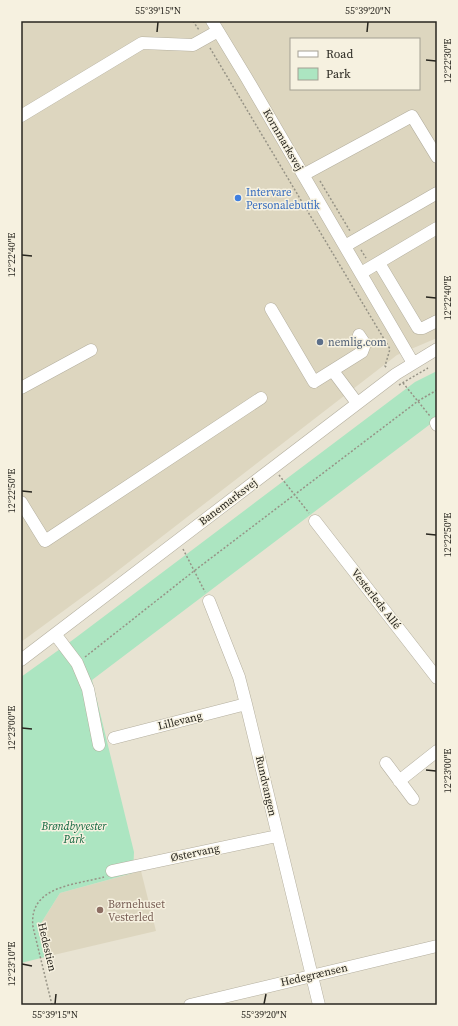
<svg xmlns="http://www.w3.org/2000/svg" width="458" height="1026" viewBox="0 0 458 1026" font-family="'Source Serif 4',serif">
<style>
.built{fill:#ddd6bf;fill-rule:evenodd}
.green{fill:#ace5c1}
.lines{fill:none;stroke-linecap:round;stroke-linejoin:round}
.minor-casing{stroke:#b4af9f;stroke-width:13}
.path{stroke:#969386;stroke-width:1.5;stroke-dasharray:2 2;stroke-linecap:butt}
.minor{stroke:#fff;stroke-width:12}
.ticks{fill:none;stroke:#28261f;stroke-width:1.5}
.shop-dot{fill:#3f7fe0;stroke:#f6f1e0;stroke-width:1.5}
.service-dot{fill:#5c6f8a;stroke:#f6f1e0;stroke-width:1.5}
.education-dot{fill:#8d6e63;stroke:#f6f1e0;stroke-width:1.5}
.labels{text-anchor:middle;dominant-baseline:central;stroke-width:3;stroke-linejoin:round;paint-order:stroke}
.street-label{font-size:11px;fill:#28261f;stroke:#f6f1e0}
.shop-label{font-size:11px;fill:#366cbe;stroke:#f6f1e0;text-anchor:start}
.service-label{font-size:11px;fill:#4e5e75;stroke:#f6f1e0;text-anchor:start}
.park-label{font-size:11px;font-style:italic;fill:#0d643c;stroke:#f6f1e0}
.education-label{font-size:11px;fill:#785e54;stroke:#f6f1e0;text-anchor:start}
.neatline{fill:none;stroke:#28261f;stroke-width:1.5}
.ticks-label{font-size:10px;text-anchor:middle;fill:#28261f}
</style>
<rect width="100%" height="100%" fill="#e8e3d2"/>
<path class="built" d="M21 21H437V338L397 355 107 579 21 642ZM291 39H419V89H291Z
M141 871 156 931 45 957 38 928 60 893Z"/>
<path class="green" d="M437 371V419L92 680 134 852 133 873 60 893 38 928 45 957 21 963V677L74 639 415 382Z"/>
<g class="lines">
<g class="minor-casing">
<path id="minor" d="M212 21 246 77 413 363
M21 116 142 43 193 45 218 31
M303 175 412 116 437 157
M345 246 437 193
M379 263 418 328H423L437 321
M361 273 437 228
M271 309 314 382 362 352 365 344 359 335
M333 371 357 403
M21 388 91 350
M436 423 437 425
M21 502 45 541 261 398
M315 521 437 678
M209 601 239 677 246 704 319 1005
M55 634 77 663 88 689 99 745
M21 660 396 374 437 349
M114 738 246 704
M386 763 413 799
M399 781 437 751
M112 871 277 836
M190 1005 437 946"/>
</g>
<path class="path" d="M193 21 199 30
M210 48 390 349 385 366 387 368
M320 181 350 231
M361 250 366 258
M403 383 430 416
M399 385 428 368
M279 475 309 513
M183 549 205 592
M85 657 194 571 418 401 437 390
M52 1005 33 927C28 886 75 885 104 877"/>
<use href="#minor" class="minor"/>
</g>
<path class="ticks" d="M157 32 158 22M367 32 368 22M426 60 436 61M22 255 32 256M426 297 436 298M22 491 32 492M426 534 436 535M22 728 32 729M426 770 436 771M22 964 32 966M55 1004 56 994M264 1004 266 994"/>
<circle class="shop-dot" cx="238" cy="198" r="4"/>
<circle class="service-dot" cx="320" cy="342" r="4"/>
<circle class="education-dot" cx="100" cy="910" r="4"/>
<g class="labels">
<g class="street-label">
<text transform="translate(283 140) rotate(60)">Kornmarksvej</text>
<text transform="translate(228 502) rotate(-37)">Banemarksvej</text>
<text transform="translate(376 599) rotate(52)">Vesterleds Allé</text>
<text transform="translate(180 721) rotate(-14)">Lillevang</text>
<text transform="translate(266 786) rotate(77)">Rundvangen</text>
<text transform="translate(195 853) rotate(-12)">Østervang</text>
<text transform="translate(47 947) rotate(77)">Hedestien</text>
<text transform="translate(314 975) rotate(-13)">Hedegrænsen</text>
</g>
<g class="shop-label">
<text x="246" y="192">Intervare<tspan x="246" dy="13">Personalebutik</tspan></text>
</g>
<g class="service-label">
<text x="328" y="342">nemlig.com</text>
</g>
<g class="park-label">
<text x="74" y="826">Brøndbyvester<tspan x="74" dy="13">Park</tspan></text>
</g>
<g class="education-label">
<text x="108" y="904">Børnehuset<tspan x="108" dy="13">Vesterled</tspan></text>
</g>
</g>
<rect width="458" height="1026" fill="none" stroke="#f6f1e0" stroke-width="44"/>
<rect x="290" y="38" width="130" height="52" fill="#f6f1e0" stroke="#a4a093"/>
<rect x="298" y="51" width="20" height="6" fill="#ffffff" stroke="#a4a093"/>
<text x="326" y="58" font-size="12" fill="#28261f">Road</text>
<rect x="298" y="68" width="20" height="12" fill="#ace5c1" stroke="#a4a093"/>
<text x="326" y="78" font-size="12" fill="#28261f">Park</text>
<rect x="22" y="22" width="414" height="982" class="neatline"/>
<g class="ticks-label">
<text x="158" y="14">55°39'15"N</text>
<text x="368" y="14">55°39'20"N</text>
<text transform="translate(447 61) rotate(-90)" y="4">12°22'30"E</text>
<text transform="translate(11 255) rotate(-90)" y="4">12°22'40"E</text>
<text transform="translate(447 298) rotate(-90)" y="4">12°22'40"E</text>
<text transform="translate(11 491) rotate(-90)" y="4">12°22'50"E</text>
<text transform="translate(447 535) rotate(-90)" y="4">12°22'50"E</text>
<text transform="translate(11 728) rotate(-90)" y="4">12°23'00"E</text>
<text transform="translate(447 771) rotate(-90)" y="4">12°23'00"E</text>
<text transform="translate(11 964) rotate(-90)" y="4">12°23'10"E</text>
<text x="55" y="1018">55°39'15"N</text>
<text x="264" y="1018">55°39'20"N</text>
</g>
</svg>
